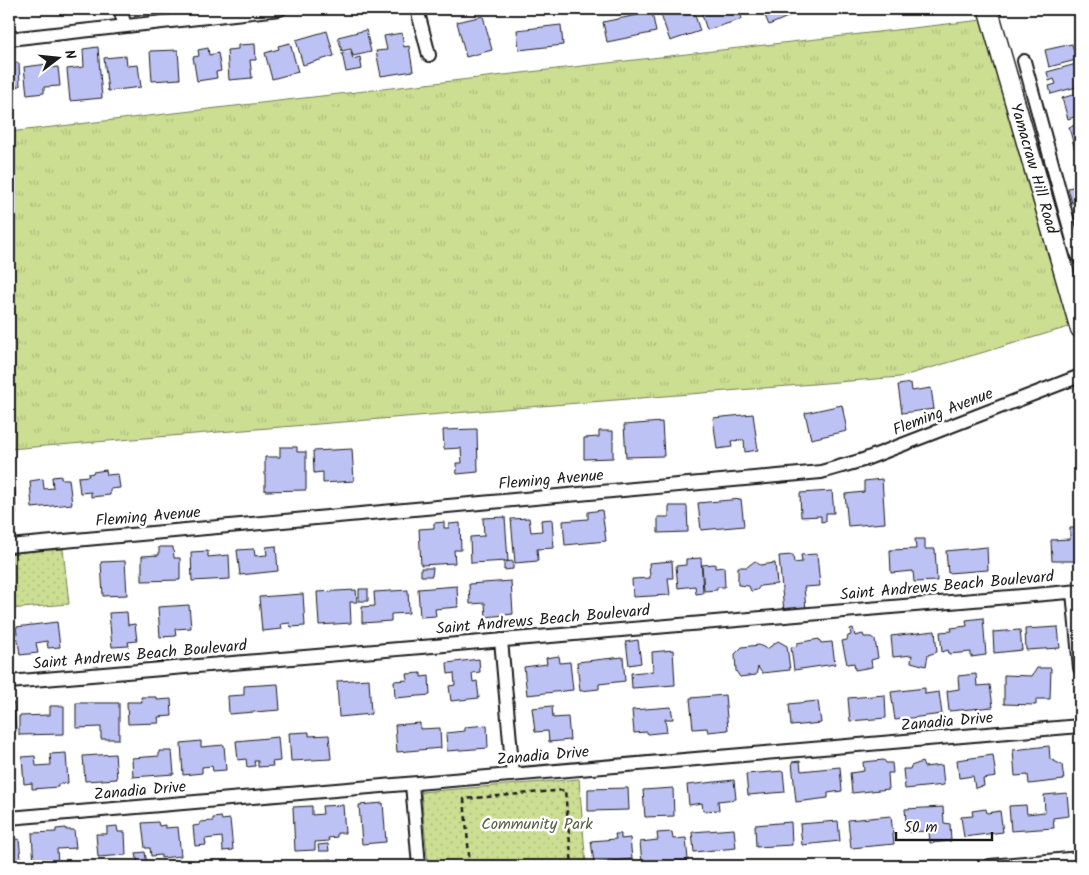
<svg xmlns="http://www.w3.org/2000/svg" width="1089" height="875" viewBox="0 0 1089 875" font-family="Kalam,sans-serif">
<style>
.grass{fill:url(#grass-tufts);stroke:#747d57}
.park{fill:url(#park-dots);stroke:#747d57}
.building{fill:#bdc2f4;stroke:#1c1c1c}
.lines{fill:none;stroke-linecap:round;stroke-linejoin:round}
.minor-casing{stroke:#1c1c1c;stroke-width:16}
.secondary-casing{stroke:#1c1c1c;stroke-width:22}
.path{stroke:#1c1c1c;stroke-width:2.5;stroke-dasharray:5 4;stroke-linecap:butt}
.minor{stroke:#fff;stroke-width:12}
.secondary{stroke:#fff;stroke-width:19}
.labels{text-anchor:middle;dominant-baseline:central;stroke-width:5;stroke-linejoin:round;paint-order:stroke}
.street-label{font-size:16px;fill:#1c1c1c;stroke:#fff}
.park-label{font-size:16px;fill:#5a6045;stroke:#fff}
</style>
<defs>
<pattern id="grass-tufts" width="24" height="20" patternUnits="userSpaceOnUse" patternTransform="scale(1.25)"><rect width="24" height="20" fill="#ccde92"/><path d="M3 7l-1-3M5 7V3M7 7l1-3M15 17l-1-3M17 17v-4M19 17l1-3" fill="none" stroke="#afbe7d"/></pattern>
<pattern id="park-dots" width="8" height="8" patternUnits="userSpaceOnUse" patternTransform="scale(1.25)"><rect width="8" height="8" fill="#ccde92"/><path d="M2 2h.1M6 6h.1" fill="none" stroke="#afbe7d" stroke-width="1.8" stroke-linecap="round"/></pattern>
</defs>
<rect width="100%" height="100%" fill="#fff"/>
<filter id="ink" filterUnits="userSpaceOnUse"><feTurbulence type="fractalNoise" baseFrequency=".02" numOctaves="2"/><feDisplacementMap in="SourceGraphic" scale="10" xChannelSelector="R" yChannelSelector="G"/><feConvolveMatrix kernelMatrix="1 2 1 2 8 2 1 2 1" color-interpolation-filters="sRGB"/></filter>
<g filter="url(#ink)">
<path class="grass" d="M982 20 1072 326 900 377 9 449V132Z"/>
<path class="park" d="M63 549 69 604 9 609V553Z
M579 779 586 866H428L421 792Z"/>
<path class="building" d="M659 9H673L675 14 680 12V9H693L700 31 670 41Z
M700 9H739L742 19 707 30Z
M762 9H787L790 16 769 25Z
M652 12 656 32 607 42 603 22Z
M483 16 492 50 466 57 457 22Z
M561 25 563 45 519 50 517 30Z
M366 30 371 52 353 56 351 49 342 51 338 37Z
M327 31 334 56 303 65 296 40Z
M402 33 404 47 409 46 413 71 381 76 376 51 387 50 384 36Z
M290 43 298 72 272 79 265 53 279 49 278 46Z
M255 44 256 60H250L252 78 229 80 227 50 238 49V45Z
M1072 44 1076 60 1049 67 1045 50Z
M98 47 102 98 70 101 67 69 84 67 83 49Z
M208 48 209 55 218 53 221 71 216 72 217 78 197 81 193 57 199 56 198 50Z
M178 50 180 79 152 81 150 51Z
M351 52 353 59 360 57 362 69 346 72 342 53Z
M126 56 127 66 138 65 141 87 108 91 104 58Z
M9 63H19L20 86 9 87Z
M1080 63V86L1051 94 1049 86 1056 84 1054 79 1049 81 1047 72Z
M48 64V68L58 67 60 86 44 87V93L27 95 24 67Z
M1080 93V115L1068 119 1062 98Z
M1080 124V148L1075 150 1069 127Z
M1080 153V174L1076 154Z
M1080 185V201L1072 203 1068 188Z
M911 383 912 391 931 388 934 409 902 413 898 385Z
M842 405 847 431 811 439 805 413Z
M753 414 758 450 745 452 744 440 731 441 732 447 717 449 713 418Z
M662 422 664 456 626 457 624 425Z
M477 429 478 472 457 474 456 463H462L461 448 444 449 443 430Z
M599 431H613V458L584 459V438L599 437Z
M280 447H297V452H306V490L265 491V457H280Z
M352 449 354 481 323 483V472L314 473 313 451Z
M106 470 107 475 118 474 120 488 110 489V495L91 497V492L80 493 78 477 89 476 88 474 93 473V472Z
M61 476V479H69L72 504 32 508 30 481 43 479 44 489 53 488 52 477Z
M882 479 885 523 848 526 845 494 864 492V481Z
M9 487H15L16 515H9Z
M832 491 834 513H826V521L821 522V516L801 517 800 493Z
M741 499 744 526 701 530 698 503Z
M669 506H687L688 532 658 533V517H669Z
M602 510 606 541 565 545 563 521 588 519V512Z
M505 517 508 561 471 563 470 537 484 536 483 518Z
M529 518 531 532 542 531 541 520 552 519 554 548 537 549 538 561 515 563 511 519Z
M444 522V528H449V524L460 523 461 550H454L455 563 421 565 419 529 434 528V523Z
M1070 528H1080V561H1052L1051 540 1070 539Z
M915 539H925V549H935L937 581 914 582 913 571 891 573 890 550 916 549Z
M276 546 278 571 240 575 237 550 254 549 255 556 267 555 266 547Z
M159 547H173L174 558H180V580L142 581V556L159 555Z
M987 547 988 570 948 573 946 551Z
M208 551V557L229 555 230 579 192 581 191 552Z
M817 554 820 586 804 587 806 610 784 612 779 556 793 555 794 563 802 562 801 555Z
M701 558 703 593 696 594 695 586 678 588 676 566 686 565V559Z
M125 561 127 595 103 596 101 562Z
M513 561V569L504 570V562Z
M672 561 673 578H668L670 595 633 597 632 579 650 578 649 563Z
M755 561 760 565 775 563 777 584 760 586 757 590 751 591 749 586 738 585V567H747Z
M715 564V568L724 567 725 587H717V590L704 591 702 565Z
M421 568H433L432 576H421Z
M511 581 513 614 486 617 485 603 470 604 469 584Z
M457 586 458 607 435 609 436 616 420 617 418 589Z
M359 589H368V601H359Z
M356 590 357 602H350L351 623 319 625 317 592Z
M408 590 409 613 391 614V621L362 623V607L375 606 374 592Z
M303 594 305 626 291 627 290 623 281 624 282 629 262 631 259 597Z
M189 605 191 628 175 629 176 636 160 637 158 607Z
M127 612 128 625 135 624 137 641 128 642 129 646 112 647 109 613Z
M983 618 986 655 971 657V652L949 654 948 650 942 652 940 632 952 631 951 628 967 626 966 620Z
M57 622 60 647 48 648 47 641 36 643 38 653 20 655 16 627Z
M1058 627 1060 648 1026 650 1025 629Z
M853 628 855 636 863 634 864 637H871L875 640 878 658 871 660 872 667 855 670 854 663 847 664 842 641 847 640 848 636 851 635 850 629Z
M1020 630 1022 650 994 653 993 632Z
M935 631 937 652 928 655 926 666 911 662 912 655 893 657 891 636Z
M819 639 821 643 832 642 835 664 794 670 791 647 797 646V643Z
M638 640 641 663 629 665 626 642Z
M778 641 787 646 790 670 762 673 758 667 756 675 740 677 736 671 735 654 742 647 759 645 767 649Z
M673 650 675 685 632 688 631 673 653 671 652 652Z
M559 656 560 663 570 662 573 690 527 695 524 667 547 664 546 658Z
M623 657 625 681 599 684V689L580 691 577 662Z
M479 659 480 672 472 673 473 682 477 681 479 698 451 701 449 686 455 685 454 673 448 674 447 663Z
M1037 668H1051L1050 699H1036V705L1004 704V675L1032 676Z
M421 673V677L429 676 430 695 395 698 394 681 408 680 407 674Z
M976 674 977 686 990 685 993 707 949 711 947 691 959 689 958 676Z
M369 679 371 714 339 717 337 681Z
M278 684 280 710 229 714 228 696 244 695V686Z
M925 688V694L939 692 942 714 895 720 891 692Z
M725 695 728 730 708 732 707 728 693 729 690 698Z
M885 695 886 718 850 721 848 698Z
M141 697H157V700L171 699 172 716 158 717 159 723 128 724 127 702H142Z
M818 701 821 723 791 726 789 704Z
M9 703H14L16 731H9Z
M76 703H119V739H101V727L76 728Z
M50 706H64V734L19 735V716L50 715Z
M552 706 553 718 568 717 570 740 549 742 548 731 535 732 532 708Z
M671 707 673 719H665L667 732 648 734 647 732 634 733 632 710Z
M420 723V729L440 728 441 748 397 752 395 725Z
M487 725 488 748 447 751 446 733 465 731V727Z
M309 732V736L329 735 331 759 291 761 289 733Z
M278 737 280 761 272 762 273 766 258 767V761H254L255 766 247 767 246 759 238 760 236 741Z
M201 741V747L224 745 226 770 213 771 212 766 202 767V773L183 775 181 743Z
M1049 746 1050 759 1062 765 1064 780 1029 784 1028 775 1015 776 1013 750Z
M159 751H172L174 774 133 777 132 758 159 756Z
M66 753 68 783 58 784V787L32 789V783L24 784 22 757 35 756 36 766 51 765 50 754Z
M115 754 117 779 85 781 83 756Z
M993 755 996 777 983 779 984 786 975 788 973 776 959 778 957 760Z
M884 760 886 763H892L893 773H888L889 789 852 793 850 773 864 771 863 762Z
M800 761 801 771 840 767 842 791 828 793V798L796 802 792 762Z
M922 762 924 767 942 765 944 785 905 789 903 769H910L911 766Z
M783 771 785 792 748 795 746 774Z
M734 780 736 799 718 801 719 810 703 811 702 803 689 805 687 785Z
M628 788 629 810 588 811V789Z
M673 788 674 816 645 817 643 790Z
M1067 793 1069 816 1053 818 1054 828 1011 831 1009 806 1026 805 1027 814 1045 812 1044 795Z
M383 803 386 842 362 844 359 805Z
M343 805 345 833H337V837L328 838 329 841 315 842V850L295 851 293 807 312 806V815L323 814 322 806Z
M943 807 944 823 950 824 951 841 930 843 929 831 907 832 905 809Z
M986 809 987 813 1000 811 1003 832 964 837 961 817 973 816 972 811Z
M891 816 894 844 851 848 848 820Z
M221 817 222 820 230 819 233 850 223 851 222 837 205 839 206 845 195 846 193 826 200 825V822L213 821V818Z
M838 821 840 841 802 845 800 824Z
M158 822 159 826 165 825V828L178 827 181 856 161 858V855L151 856 150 848H145L142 823Z
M791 822 792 845 756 847 755 825Z
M117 826 118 832H125L126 855 98 857 96 834H107V827Z
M66 828V830H74L76 848 57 849 58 865 34 866 32 833 56 832V829Z
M734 829 736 848 694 852 692 832Z
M672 832 673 839 686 838 688 860 642 863 640 842 658 840 657 833Z
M615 834H621V839L630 838 632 859 594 863 591 841 616 839Z
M19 839 21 859 9 860V840Z
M328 844 329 851H319L318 845Z
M145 852 147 864 138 865 136 853Z
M332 859V864L340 863V866H303V861Z"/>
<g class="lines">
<g class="minor-casing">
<path id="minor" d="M120 9 125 26
M417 9 429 55
M9 39 280 9
M1024 61 1076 251 1080 259
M9 546 821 472 863 460 1080 376
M1073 592 1080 668
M501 640 513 775
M9 682 1080 591
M412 784 419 866
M9 818 1080 726
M990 866 1080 858"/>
</g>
<g class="secondary-casing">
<g id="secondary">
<path id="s1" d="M988 9 1080 328"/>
</g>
</g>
<path class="path" d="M470 866 464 799 565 790 572 866"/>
<use href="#minor" class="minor"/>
<use href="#secondary" class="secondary"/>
</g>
</g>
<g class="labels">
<g class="street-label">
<text stroke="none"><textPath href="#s1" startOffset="166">Yamacraw Hill Road</textPath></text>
<text transform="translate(943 412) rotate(-21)">Fleming Avenue</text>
<text transform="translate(551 480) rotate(-5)">Fleming Avenue</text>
<text transform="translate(148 517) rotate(-5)">Fleming Avenue</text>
<text transform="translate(947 586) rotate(-5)">Saint Andrews Beach Boulevard</text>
<text transform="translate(543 620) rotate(-5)">Saint Andrews Beach Boulevard</text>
<text transform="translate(140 655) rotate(-5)">Saint Andrews Beach Boulevard</text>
<text transform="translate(947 722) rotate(-5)">Zanadia Drive</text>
<text transform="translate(543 756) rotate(-5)">Zanadia Drive</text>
<text transform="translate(140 791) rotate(-5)">Zanadia Drive</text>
</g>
<g class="park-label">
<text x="537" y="824">Community Park</text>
</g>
</g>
<rect width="1089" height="875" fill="none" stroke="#fff" stroke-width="30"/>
<rect x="15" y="15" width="1059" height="845" fill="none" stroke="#1c1c1c" stroke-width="2" filter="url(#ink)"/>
<g transform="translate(58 58) rotate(74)" stroke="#ffffff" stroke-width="4" paint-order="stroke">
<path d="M0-4L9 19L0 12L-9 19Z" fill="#1c1c1c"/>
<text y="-8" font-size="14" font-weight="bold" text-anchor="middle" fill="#1c1c1c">N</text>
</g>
<path d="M896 832v8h96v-8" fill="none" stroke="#1c1c1c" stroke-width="2.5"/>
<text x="904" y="832" font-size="15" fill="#1c1c1c" stroke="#ffffff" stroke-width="4" paint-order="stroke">50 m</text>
</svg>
